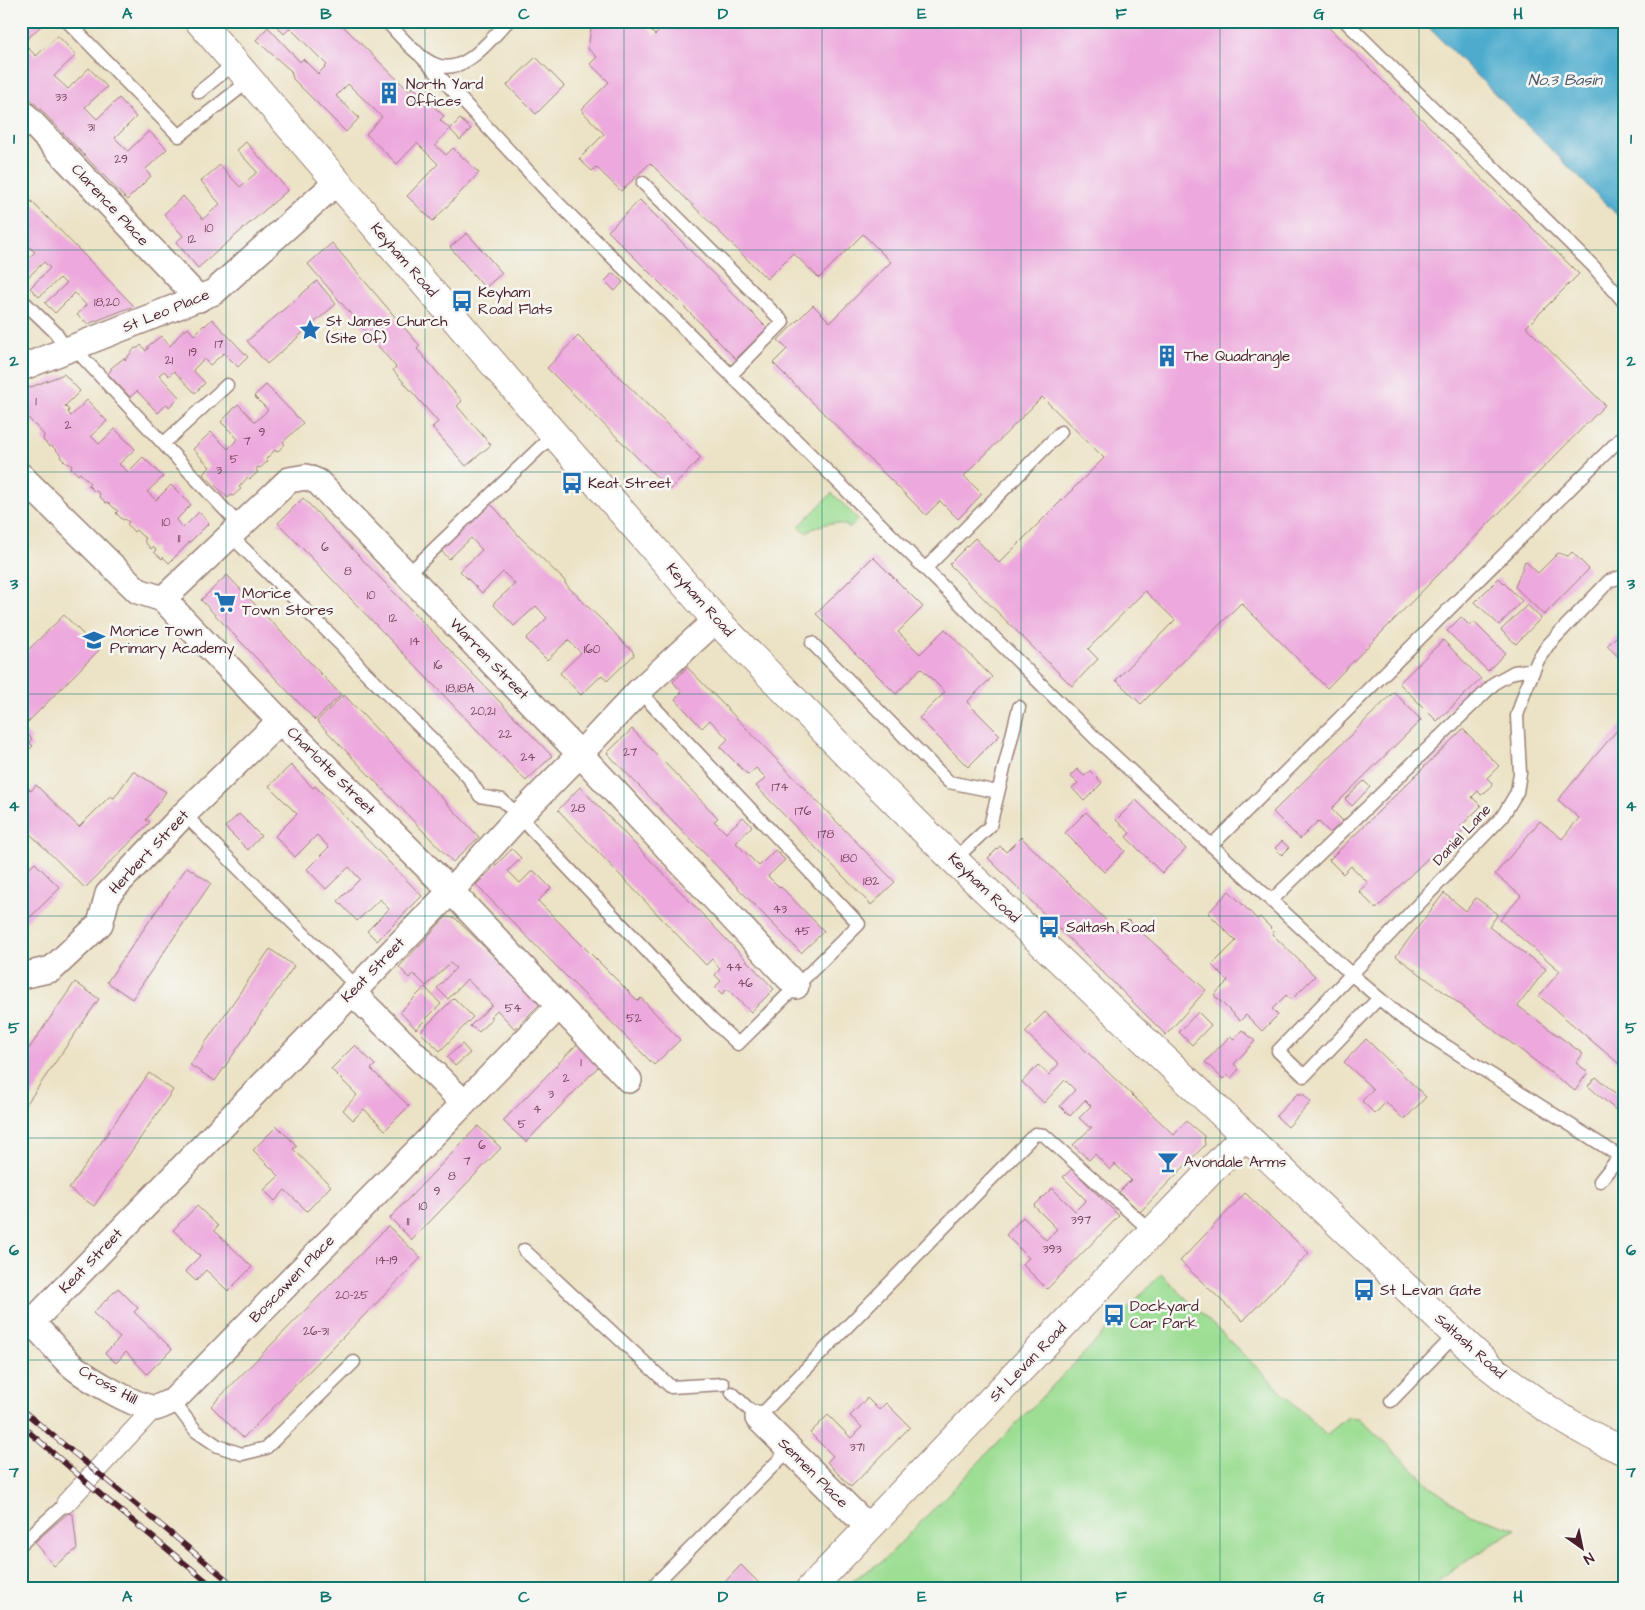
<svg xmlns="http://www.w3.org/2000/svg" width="1645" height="1610" viewBox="0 0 1645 1610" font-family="'Architects Daughter',sans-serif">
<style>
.green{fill:#9dde94;stroke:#747e60}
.water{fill:#4eaccd;stroke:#4c667c}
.building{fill:#eda8dd}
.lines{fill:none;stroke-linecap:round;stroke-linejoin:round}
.service-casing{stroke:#9b8178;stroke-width:15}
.pedestrian-casing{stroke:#9b8178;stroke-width:21}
.minor-casing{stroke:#9b8178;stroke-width:28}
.tertiary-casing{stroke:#9b8178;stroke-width:30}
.secondary-casing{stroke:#9b8178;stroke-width:30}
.service{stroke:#fff;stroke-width:12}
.pedestrian{stroke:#fff;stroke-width:19}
.minor{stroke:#fff;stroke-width:25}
.tertiary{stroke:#fff;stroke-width:28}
.secondary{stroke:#fff;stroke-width:28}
.rail-casing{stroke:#4a1f2b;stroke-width:5.5}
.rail{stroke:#f6f6f2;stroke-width:4;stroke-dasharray:11;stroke-linecap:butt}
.grid{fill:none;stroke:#0f766e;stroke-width:1;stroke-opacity:0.55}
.labels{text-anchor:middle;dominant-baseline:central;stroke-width:5;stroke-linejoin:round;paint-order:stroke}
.number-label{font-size:12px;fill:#734158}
.poi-label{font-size:15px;fill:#4a1f2b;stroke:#f6f6f2;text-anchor:start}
.street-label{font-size:15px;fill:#4a1f2b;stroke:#f6f6f2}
.water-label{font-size:16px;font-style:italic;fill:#4c576c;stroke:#f6f6f2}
.neatline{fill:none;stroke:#0f766e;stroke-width:2}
.grid-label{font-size:16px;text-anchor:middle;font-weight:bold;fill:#0f766e}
</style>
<rect width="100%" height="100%" fill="#f6f6f2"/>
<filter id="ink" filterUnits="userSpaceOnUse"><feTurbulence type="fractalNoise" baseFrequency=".02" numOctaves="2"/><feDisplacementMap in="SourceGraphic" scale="10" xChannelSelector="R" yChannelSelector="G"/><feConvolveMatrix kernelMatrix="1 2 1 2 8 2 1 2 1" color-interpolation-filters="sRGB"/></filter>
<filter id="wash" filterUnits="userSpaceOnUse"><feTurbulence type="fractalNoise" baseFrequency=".0096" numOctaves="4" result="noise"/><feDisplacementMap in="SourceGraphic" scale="20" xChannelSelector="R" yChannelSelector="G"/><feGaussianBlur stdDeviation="1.12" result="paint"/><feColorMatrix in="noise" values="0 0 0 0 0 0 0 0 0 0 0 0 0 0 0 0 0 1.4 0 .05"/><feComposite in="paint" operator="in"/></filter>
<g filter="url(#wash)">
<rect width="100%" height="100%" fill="#ece3c6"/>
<path class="green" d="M832 493 858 519 850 528C836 519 819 524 806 533L799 526Z
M1161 1274 1326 1435 1348 1417 1359 1418 1431 1486 1467 1513 1516 1529 1424 1589H842L848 1583 884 1560Z"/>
<path class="water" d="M1422 21H1624V222Z"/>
<g id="blocks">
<path class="building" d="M21 21H46L23 43 36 56 58 36 76 55 54 76 68 89 89 68 107 87 85 107 97 119 119 98 136 117 115 138 128 151 149 131 167 149 145 170 151 176 127 200 21 89Z
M272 21H338L409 91 413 87 444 116 440 120 450 129 435 145 446 155 453 148 479 173 433 221 407 196 438 164 417 143 397 164 366 134 382 117 348 84 336 96 359 118 346 132 293 79 291 71 256 40 268 27 300 62 303 59 318 74 327 65 290 28 284 34Z
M592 21H641L655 35 665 25 661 21H1322L1579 274 1526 327 1605 405 1327 688 1241 603 1141 704 1116 680 1175 620 1145 591 1088 649 1098 659 1072 686 949 564 975 538 999 563 1104 458 1042 397 964 476 982 494 958 519 940 501 926 515 773 363 787 349 778 340 813 305 830 322 891 262 863 234 819 278 793 253 767 279 650 163 621 191 596 167 592 171 579 159 604 134 581 110 609 82 590 64 597 57 588 49Z
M536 57 564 86 536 114 507 85Z
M460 119 471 129 460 140 450 129Z
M246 142 288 190 198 268 176 242 183 236 164 214 183 196 203 219 220 204 201 181 220 165 240 187 247 181 257 172 237 150Z
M21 191 44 214 134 306 88 324 77 315 86 305 75 293 55 313 45 303 66 284 60 278 39 297 30 288 50 268 44 262 24 281 21 279V266L35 252 29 247 21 253Z
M640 200 767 328 736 359 608 231Z
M467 233 502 273 485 288 450 247Z
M332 243 420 346 417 349 462 401 457 406 491 445 466 466 432 427 438 422 393 370 396 367 308 264Z
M613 273 623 282 615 291 605 281Z
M317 281 336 304 267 364 247 341Z
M212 319 248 357 238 367 224 353 210 365 204 359 193 370 205 383 195 393 174 371 169 376 164 371 159 375 179 397 169 407 167 404 158 413 137 391 130 397 108 374 111 370V368L124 358 125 360 135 348H138L141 345 146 351 148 348V346L161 336 170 346 184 329 185 331 188 328 194 335 204 325 205 326Z
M578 336 701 458 670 490 547 368Z
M64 374 80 391 65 406 69 410 68 412 71 416 87 400 107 421 91 436 99 444 115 429 135 449 119 464 128 472 143 457 163 477 147 492 156 500 171 485 191 505 176 520 183 528 199 512 209 523 169 563 163 557 162 559 154 552 156 550 153 547 151 549 144 541 146 539 141 535 136 530 134 532 127 524 129 522 125 519 123 520 116 513 118 511 113 507 108 502 106 503 99 496 100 494 96 491 95 492 88 485 90 483 80 473 78 475 71 468 72 466 68 463 67 464 60 457 61 455 51 445 50 447 43 440 44 435 21 410V391Z
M266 385 303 423 283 442 285 444 277 452 275 450 266 459 268 461 260 468 258 467 257 468 256 470 258 472 250 479 248 477 239 487 241 489 233 496 231 495 228 498 203 474 210 467 193 449 211 432 228 449 238 439 221 422 238 404 255 422 268 410 254 396Z
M303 498 552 756 526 781 278 523Z
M487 502 495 508 519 536 565 581V583L571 590 578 595V597L612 630 625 645 632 650 634 655 607 681 602 675 581 695 560 673 581 653 568 640 547 660 526 639 547 618 536 606 514 626 493 604 515 584 503 572 482 593 460 571 482 550 471 538 449 559 439 548Z
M1572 552 1589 569 1544 615 1515 587 1525 561 1538 573 1558 553 1568 556Z
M873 557 923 607 898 632 920 654 945 629 992 677 967 702 1000 735 968 767 919 718 945 692 921 668 896 694 816 614Z
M227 575 341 695 315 720 201 600Z
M1499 578 1522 601 1499 625 1475 602Z
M1527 605 1541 618 1516 644 1501 630Z
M64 615 99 650 22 728 32 739 29 742 33 746 21 757V657Z
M1461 617 1470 626 1474 622 1505 653 1488 671 1447 631Z
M1624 629V662L1607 646Z
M1443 640 1481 679 1437 721 1399 683Z
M687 667 895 882 871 905 756 786 766 778 756 768 748 775 720 747 728 739 710 720 702 728 675 699 682 692 673 682Z
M1394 692 1421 720 1331 809 1343 821 1330 833 1318 821 1300 839 1273 812Z
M344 695 479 837 453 862 317 721Z
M1624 722V1068L1539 996 1560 971 1500 920 1521 896 1495 874 1540 821 1562 839 1579 818 1558 800Z
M632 729 718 818 714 821 726 833 743 817 752 826 736 843 759 866 775 850 785 860 768 876 780 888 781 887 824 931 801 953 607 753Z
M1463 729 1499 766 1487 778 1492 783 1491 787 1484 793 1481 795 1478 791 1472 797 1481 806 1461 826 1464 830 1437 857 1433 853 1376 909 1359 891 1368 883 1351 866 1343 874 1329 860Z
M291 765 313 788 315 786 422 896 377 941 367 931 389 909 385 905 380 899 357 921 338 901 360 879 349 867 326 889 307 869 329 847 317 835 295 857 275 836 297 814 269 786Z
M1077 769 1084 776 1090 771 1102 783 1084 801 1072 788 1078 783 1070 776Z
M133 771 166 792 146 820 150 822 85 888 21 825V781L31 791 36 785 79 827 110 796 114 798Z
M1364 781 1370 787 1352 806 1345 799Z
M580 787 774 989 751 1012 727 989 722 994 715 987 721 981 715 975 720 969 712 959 706 965 558 810Z
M1136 800 1186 849 1162 873 1126 837 1130 833 1116 820Z
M1086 812 1125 851 1104 872 1065 833Z
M239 814 261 836 248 850 225 827Z
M1021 837 1117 931 1128 920 1206 990 1166 1035 988 858 1000 846 1006 852Z
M1282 841 1289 848 1282 855 1275 848Z
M512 849 521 858 508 871 520 883 533 870 551 888 538 901 638 1001 641 998 680 1040 654 1065 476 885Z
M35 863 60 888 21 926V876Z
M187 867 211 883 132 999 107 982Z
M1229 891 1257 919 1260 917 1274 931 1272 934 1315 976 1291 1000 1286 995 1272 1009 1278 1015 1262 1031 1246 1015 1240 1021 1214 995 1228 981 1212 965 1236 941 1208 913Z
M1444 893 1466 911 1476 898 1498 914 1489 927 1546 969 1518 1006 1583 1054 1576 1063 1588 1072 1575 1091 1396 956Z
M446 917 455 918 541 1003 515 1029 497 1010 490 1017 492 1018 479 1032 470 1026 492 1005 467 979 448 999 437 988 456 968 450 963 426 986 414 974 409 978 399 967Z
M270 949 294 966 215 1081 190 1065Z
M75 982 99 999 21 1112V1060Z
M425 987 441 1004 416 1029 400 1012Z
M454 998 473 1017 440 1051 420 1032Z
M1045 1012 1174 1135 1186 1121 1204 1136 1205 1145 1140 1212 1119 1192 1131 1180 1115 1164 1110 1170 1095 1154 1089 1160 1073 1145 1092 1127H1089L1079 1118 1091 1106 1085 1100 1070 1116 1060 1106 1075 1090 1065 1080 1044 1103 1022 1082 1038 1065 1049 1075 1059 1064 1025 1032Z
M1198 1012 1211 1025 1192 1045 1179 1032Z
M1242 1030 1255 1041 1234 1064 1239 1069 1231 1078 1227 1075 1223 1079 1205 1062 1230 1036 1234 1039Z
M1366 1039 1426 1097 1404 1120 1386 1102 1375 1114 1362 1101 1373 1089 1344 1062Z
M462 1044 470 1053 455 1066 447 1057Z
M577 1044 600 1065 526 1142 503 1121Z
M355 1045 375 1065 371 1069 409 1106 385 1130 364 1109 353 1120 343 1110 357 1095 331 1069Z
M149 1073 173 1090 94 1206 69 1189Z
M1596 1077 1620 1097 1624 1093V1117L1588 1086Z
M1297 1094H1303L1311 1102 1288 1127 1276 1116Z
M277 1126 297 1146 293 1149 331 1186 307 1211 285 1190 275 1201 264 1190 279 1176 253 1150Z
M478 1126 501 1148 412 1240 390 1218Z
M1072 1169 1119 1216 1047 1289 1022 1264 1029 1258 1006 1235 1023 1217 1046 1240 1057 1229 1034 1206 1052 1188 1075 1211 1086 1200 1063 1177Z
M1245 1193 1309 1253 1243 1321 1180 1261Z
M197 1206 218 1226 214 1230 252 1267 228 1291 206 1270 196 1281 185 1271 200 1256 173 1230Z
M388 1226 421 1258 243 1438 211 1406Z
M118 1288 138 1308 134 1312 172 1349 147 1374 126 1352 116 1363 105 1353 120 1338 93 1313Z
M867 1398 879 1410 886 1403 910 1427 851 1487 827 1462 833 1456 810 1433 828 1415 851 1438 862 1427 850 1416Z
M68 1513 73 1515 77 1549 54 1566 35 1542Z
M741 1565 765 1589H718Z"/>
</g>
</g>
<g filter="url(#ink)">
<use href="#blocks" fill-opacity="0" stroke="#9b8178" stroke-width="1"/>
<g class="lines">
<g class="service-casing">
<path id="service" d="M67 21 179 136 250 80
M386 21C400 35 414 54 432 63 462 79 490 40 508 21
M1345 21 1593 266 1624 302
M416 51 556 201 1094 737 1351 974 1402 1018 1624 1159
M199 92 235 63
M643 183 783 322 731 375
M21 299 55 332 67 350
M73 347 240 526
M164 443 227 385
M230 535 343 647 361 668 430 737 468 777 480 796 502 800 519 816 712 1020 738 1044 859 924 639 691
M925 569 1061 432
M407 575 554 434
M812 643 949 782 998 792
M184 814 357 987
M1212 845 1624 435
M954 860 990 826 1019 707
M1272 900 1496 682 1514 672 1534 669
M1379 998 1304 1076 1278 1051 1502 817 1517 792 1520 773 1517 716 1525 691 1538 660 1548 645 1609 581 1624 576
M1600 1181 1620 1156
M524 1250 671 1387 723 1384
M732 1393 758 1418 1035 1134 1044 1135 1152 1232
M173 1401 196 1431 218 1446 242 1454 266 1448 354 1362
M1391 1401 1456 1334
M21 1544 66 1503
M650 1589 789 1450"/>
</g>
<g class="pedestrian-casing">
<path id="pedestrian" d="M66 1503 154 1408"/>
</g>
<g class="minor-casing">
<path id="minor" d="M21 111 199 299
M21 368 214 292 337 182
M21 476 138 591 163 599 280 721 451 891 629 1080
M163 599 289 480 306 477 318 482 580 754 796 986
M21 976 52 969 100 924 108 894 184 814 280 721
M352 992 464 1103
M21 1316C40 1327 52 1346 67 1361 81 1375 136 1408 155 1408 160 1407 167 1403 173 1401L559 1006
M32 1322 451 891 519 816 580 754 639 691 716 620
M758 1418 869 1528"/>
</g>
<g class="tertiary-casing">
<path id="tertiary" d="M810 1589 1245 1135"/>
</g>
<g class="secondary-casing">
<path id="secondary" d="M199 21 528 404 716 620 854 761 954 860 1488 1365C1532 1400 1572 1428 1624 1451"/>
</g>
<use href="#service" class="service"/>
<use href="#pedestrian" class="pedestrian"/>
<use href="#minor" class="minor"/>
<use href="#tertiary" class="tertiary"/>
<use href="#secondary" class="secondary"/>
<g class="rail-casing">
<path id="rail" d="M21 1409 238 1589
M21 1425 106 1499 216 1589"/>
</g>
<use href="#rail" class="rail"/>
</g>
</g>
<path class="grid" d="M226 21V1589M425 21V1589M624 21V1589M822 21V1589M1021 21V1589M1220 21V1589M1419 21V1589M21 250H1624M21 472H1624M21 694H1624M21 916H1624M21 1138H1624M21 1360H1624"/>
<defs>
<g id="building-bare" transform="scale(1.725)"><path d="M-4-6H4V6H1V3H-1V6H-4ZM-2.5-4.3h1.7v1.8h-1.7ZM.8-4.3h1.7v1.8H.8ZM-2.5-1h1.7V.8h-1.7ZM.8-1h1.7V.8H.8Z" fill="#1f6fb2" stroke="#f6f6f2" stroke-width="2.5" paint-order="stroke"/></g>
<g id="bus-bare" transform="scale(1.725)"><path d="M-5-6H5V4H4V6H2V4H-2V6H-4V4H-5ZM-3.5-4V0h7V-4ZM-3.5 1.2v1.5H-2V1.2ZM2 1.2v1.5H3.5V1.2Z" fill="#1f6fb2" stroke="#f6f6f2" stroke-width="2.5" paint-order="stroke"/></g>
<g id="sight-bare" transform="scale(1.725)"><path d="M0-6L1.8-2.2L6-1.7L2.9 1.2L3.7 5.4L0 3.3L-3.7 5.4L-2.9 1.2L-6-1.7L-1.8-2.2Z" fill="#1f6fb2" stroke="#f6f6f2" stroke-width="2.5" paint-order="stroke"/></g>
<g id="supermarket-bare" transform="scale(1.725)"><path d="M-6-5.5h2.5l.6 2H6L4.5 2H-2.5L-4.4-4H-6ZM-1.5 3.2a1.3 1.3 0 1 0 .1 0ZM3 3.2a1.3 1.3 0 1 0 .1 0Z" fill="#1f6fb2" stroke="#f6f6f2" stroke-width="2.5" paint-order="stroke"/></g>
<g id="school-bare" transform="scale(1.725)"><path d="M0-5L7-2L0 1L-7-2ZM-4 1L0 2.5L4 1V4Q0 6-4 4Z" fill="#1f6fb2" stroke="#f6f6f2" stroke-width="2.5" paint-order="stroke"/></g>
<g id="bar-bare" transform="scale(1.725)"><path d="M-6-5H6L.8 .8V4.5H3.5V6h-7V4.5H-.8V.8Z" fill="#1f6fb2" stroke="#f6f6f2" stroke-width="2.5" paint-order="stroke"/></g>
</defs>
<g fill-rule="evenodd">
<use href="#building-bare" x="389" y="93"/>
<use href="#bus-bare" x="462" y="301"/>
<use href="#sight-bare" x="310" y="330"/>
<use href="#building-bare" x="1167" y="356"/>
<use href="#bus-bare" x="572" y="483"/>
<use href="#supermarket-bare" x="225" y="602"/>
<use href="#school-bare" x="94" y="640"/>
<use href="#bus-bare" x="1049" y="927"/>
<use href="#bar-bare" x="1168" y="1162"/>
<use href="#bus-bare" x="1364" y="1290"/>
<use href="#bus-bare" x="1114" y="1315"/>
</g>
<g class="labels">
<g class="number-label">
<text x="61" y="97">33</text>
<text x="91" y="127">31</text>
<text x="121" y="159">29</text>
<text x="209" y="228">10</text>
<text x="192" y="239">12</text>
<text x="107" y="302">18,20</text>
<text x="219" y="344">17</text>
<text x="193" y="352">19</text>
<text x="169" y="360">21</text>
<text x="36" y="401">1</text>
<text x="68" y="425">2</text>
<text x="262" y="432">9</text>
<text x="247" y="441">7</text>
<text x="234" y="459">5</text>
<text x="219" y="470">3</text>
<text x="166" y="522">10</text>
<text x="179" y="538">11</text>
<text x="325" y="547">6</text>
<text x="348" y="571">8</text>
<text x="371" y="595">10</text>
<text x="393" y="618">12</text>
<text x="415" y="641">14</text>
<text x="592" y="649">160</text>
<text x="438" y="665">16</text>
<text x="460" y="688">18,18A</text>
<text x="483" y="711">20,21</text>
<text x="505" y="734">22</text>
<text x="630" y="752">27</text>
<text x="528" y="757">24</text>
<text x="780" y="787">174</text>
<text x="578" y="808">28</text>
<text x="803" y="811">176</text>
<text x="826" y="834">178</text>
<text x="849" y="858">180</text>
<text x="871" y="881">182</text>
<text x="780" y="909">43</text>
<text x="802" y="931">45</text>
<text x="734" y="967">44</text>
<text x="745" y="983">46</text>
<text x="513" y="1008">54</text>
<text x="634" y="1018">52</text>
<text x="581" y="1062">1</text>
<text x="566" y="1078">2</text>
<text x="551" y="1094">3</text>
<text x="537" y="1109">4</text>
<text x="522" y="1124">5</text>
<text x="482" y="1145">6</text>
<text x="467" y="1161">7</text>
<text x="452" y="1176">8</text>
<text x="437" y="1191">9</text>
<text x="423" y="1206">10</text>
<text x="1081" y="1220">397</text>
<text x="408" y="1221">11</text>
<text x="1052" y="1249">393</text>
<text x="387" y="1260">14-19</text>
<text x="352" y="1295">20-25</text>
<text x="316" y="1331">26-31</text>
<text x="857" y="1447">371</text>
</g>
<g class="poi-label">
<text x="406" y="84">North Yard<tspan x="406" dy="17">Offices</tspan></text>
<text x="478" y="292">Keyham<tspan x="478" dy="17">Road Flats</tspan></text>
<text x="326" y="321">St James Church<tspan x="326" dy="17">(Site Of)</tspan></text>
<text x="1184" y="356">The Quadrangle</text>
<text x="588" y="483">Keat Street</text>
<text x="242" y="593">Morice<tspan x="242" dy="17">Town Stores</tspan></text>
<text x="110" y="631">Morice Town<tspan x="110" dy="17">Primary Academy</tspan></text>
<text x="1066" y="927">Saltash Road</text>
<text x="1184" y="1162">Avondale Arms</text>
<text x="1380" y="1290">St Levan Gate</text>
<text x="1130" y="1306">Dockyard<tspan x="1130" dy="17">Car Park</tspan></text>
</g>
<g class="street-label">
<text transform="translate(110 205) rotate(47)">Clarence Place</text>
<text transform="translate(404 260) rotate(49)">Keyham Road</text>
<text transform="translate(166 311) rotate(-22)">St Leo Place</text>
<text transform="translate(700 600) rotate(48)">Keyham Road</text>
<text transform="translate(489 659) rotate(46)">Warren Street</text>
<text transform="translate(331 771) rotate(45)">Charlotte Street</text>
<text transform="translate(1462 835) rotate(-47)">Daniel Lane</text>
<text transform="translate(149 852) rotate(-47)">Herbert Street</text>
<text transform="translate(984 888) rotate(44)">Keyham Road</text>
<text transform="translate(373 970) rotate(-46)">Keat Street</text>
<text transform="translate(91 1261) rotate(-46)">Keat Street</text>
<text transform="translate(292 1279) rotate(-46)">Boscawen Place</text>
<text transform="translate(1470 1346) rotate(42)">Saltash Road</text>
<text transform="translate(1028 1362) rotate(-46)">St Levan Road</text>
<text transform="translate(108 1385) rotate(29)">Cross Hill</text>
<text transform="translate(813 1473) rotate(45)">Sennen Place</text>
</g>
<g class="water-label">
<text x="1565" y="80">No.3 Basin</text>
</g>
</g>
<rect width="1645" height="1610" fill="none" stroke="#f6f6f2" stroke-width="55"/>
<g transform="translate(1582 1548) rotate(147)" stroke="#f6f6f2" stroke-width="4" paint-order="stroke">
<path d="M0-4L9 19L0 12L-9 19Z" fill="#4a1f2b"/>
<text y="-8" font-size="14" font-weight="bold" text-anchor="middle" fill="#4a1f2b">N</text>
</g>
<rect x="28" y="28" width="1590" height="1554" class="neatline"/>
<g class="grid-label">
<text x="127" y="19">A</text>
<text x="326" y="19">B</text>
<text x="524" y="19">C</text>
<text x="723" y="19">D</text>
<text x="922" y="19">E</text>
<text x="1121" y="19">F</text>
<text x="1319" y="19">G</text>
<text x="1518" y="19">H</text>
<text x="14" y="144">1</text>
<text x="1631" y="144">1</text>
<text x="14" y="366">2</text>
<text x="1631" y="366">2</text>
<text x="14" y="589">3</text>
<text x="1631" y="589">3</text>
<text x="14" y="811">4</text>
<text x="1631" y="811">4</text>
<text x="14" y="1033">5</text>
<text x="1631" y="1033">5</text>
<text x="14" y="1255">6</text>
<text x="1631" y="1255">6</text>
<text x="14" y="1477">7</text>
<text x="1631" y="1477">7</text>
<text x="127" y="1602">A</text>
<text x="326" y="1602">B</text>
<text x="524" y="1602">C</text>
<text x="723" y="1602">D</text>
<text x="922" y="1602">E</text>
<text x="1121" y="1602">F</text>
<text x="1319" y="1602">G</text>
<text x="1518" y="1602">H</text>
</g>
</svg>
